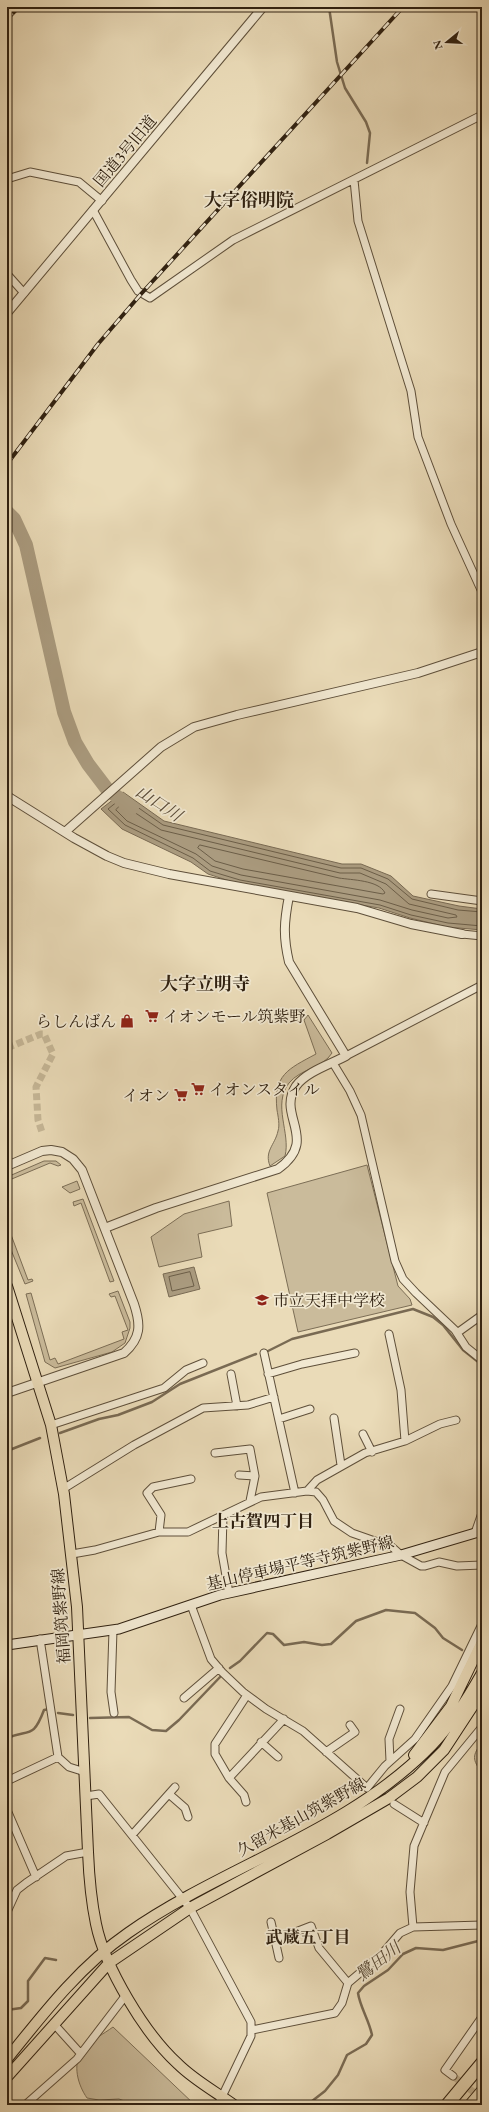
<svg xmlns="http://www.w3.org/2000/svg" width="489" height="2112" viewBox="0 0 489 2112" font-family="'EB Garamond','Noto Serif JP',serif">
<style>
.green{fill:#cabb9b;stroke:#7c6e56}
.water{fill:#aa9b7f;stroke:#796a53}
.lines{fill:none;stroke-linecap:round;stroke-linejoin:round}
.shore{stroke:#6c5e48;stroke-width:1}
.stream{stroke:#796a53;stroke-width:2.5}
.river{stroke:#aa9b7f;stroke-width:14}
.minor-tunnel{stroke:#c5b696;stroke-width:7;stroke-dasharray:7 3.5;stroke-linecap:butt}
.minor-casing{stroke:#5e4f3a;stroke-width:9}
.tertiary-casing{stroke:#5e4f3a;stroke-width:10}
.secondary-casing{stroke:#2f2010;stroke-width:11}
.primary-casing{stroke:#2f2010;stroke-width:12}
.motorway-casing{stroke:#2f2010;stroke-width:14}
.minor{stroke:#f1e8d1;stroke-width:7}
.tertiary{stroke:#f1e8d1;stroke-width:8}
.secondary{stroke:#f1e8d1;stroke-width:9}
.primary{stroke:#eadbb8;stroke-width:10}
.motorway{stroke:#eadbb8;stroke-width:12}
.rail-casing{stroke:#2f2010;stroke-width:4}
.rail{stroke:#f1e8d1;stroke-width:2.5;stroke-dasharray:8;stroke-linecap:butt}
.labels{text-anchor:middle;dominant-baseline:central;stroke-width:3.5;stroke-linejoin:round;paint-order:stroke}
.street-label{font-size:16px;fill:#2f2010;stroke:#f1e8d1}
.poi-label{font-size:16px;fill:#2f2010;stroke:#f1e8d1;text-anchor:start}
.water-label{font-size:17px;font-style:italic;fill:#5a4b37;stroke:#f1e8d1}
.neighbourhood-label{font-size:17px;font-weight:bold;fill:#2f2010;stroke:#f1e8d1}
.quarter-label{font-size:18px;font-weight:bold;fill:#2f2010;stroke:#f1e8d1}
</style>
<rect width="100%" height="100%" fill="#eadbb8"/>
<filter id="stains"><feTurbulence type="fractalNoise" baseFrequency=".005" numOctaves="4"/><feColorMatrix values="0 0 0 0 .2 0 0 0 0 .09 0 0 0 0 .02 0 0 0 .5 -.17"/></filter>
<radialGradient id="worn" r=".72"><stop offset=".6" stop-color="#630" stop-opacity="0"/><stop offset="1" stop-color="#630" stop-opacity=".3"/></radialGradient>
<path class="green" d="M308 1015 332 1053C323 1068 300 1069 289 1083 272 1105 291 1133 285 1156L270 1166C264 1151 275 1145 278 1131 280 1125 278 1116 277 1110 273 1075 288 1069 316 1054L304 1020Z
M44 1161H56L61 1165 58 1166 50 1163 7 1181V1177Z
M367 1165 398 1286 410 1299 412 1305 298 1332 267 1193Z
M77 1181 80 1189 70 1193 62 1187Z
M83 1199 114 1281 110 1282 81 1203 74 1206 73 1202Z
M229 1201 232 1226 198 1234 202 1257 159 1267 151 1237 184 1214Z
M7 1224 28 1280 32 1279 33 1281 25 1284 7 1240Z
M118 1291 130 1322V1328L125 1343 112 1352 55 1368 45 1362 26 1294 31 1293 50 1360 55 1358 58 1364 124 1339 122 1332 128 1330 115 1296 111 1297 109 1294Z
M482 1742V1773C472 1759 472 1756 482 1742Z
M113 2027 195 2105H135L119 2099 99 2100 87 2098C78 2085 72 2065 82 2050 87 2043 105 2033 113 2027Z"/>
<path class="water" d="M123 792 164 821 342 864H361L391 876 413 896 459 906 482 909V930L447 927 410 918 379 908 239 884 208 874 191 862 122 829 101 809Z
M194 1267 200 1289 169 1297 163 1274Z"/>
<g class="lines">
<path class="shore" d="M122 804 161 830 340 873H360L386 884 409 904 456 915 457 917 448 918 412 910 380 900 241 875 212 866 196 854 127 821 116 810Z
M200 845 339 878C351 880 379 880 385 893L383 894 243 869 215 861 198 848Z
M482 912 458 910 412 899 388 879 361 868H341L163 825 123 797 108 809 125 825 193 858 210 871 240 880 380 905 411 915 448 923 482 926
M190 1272 194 1286 172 1291 169 1277Z"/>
<path class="stream" d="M329 7 337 62 345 88 366 122 370 133 367 163
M268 1351 292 1339 413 1309 433 1317 443 1325 463 1350 482 1365
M60 1433 99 1419 118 1415 152 1402 180 1384 256 1354
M7 1451 40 1438
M230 1668 240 1661 267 1633 273 1634 284 1645 304 1642 322 1645 331 1644 356 1621 386 1610 415 1613 435 1628 443 1638 462 1650
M58 1713 73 1715
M90 1718 129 1717 152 1730 166 1731 179 1720 222 1675
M7 1738C30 1729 33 1739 44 1710L49 1709
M7 2010 21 2008 28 2001V1981L45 1958 56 1960
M307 2105 325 2091 338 2075 347 2055 366 2044 372 2035C369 2020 360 2007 358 1993L364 1986 388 1970 403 1954 416 1948 443 1950 482 1940"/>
<path class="river" d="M7 512 14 519 26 545 64 712 75 742 88 764 107 789 132 808"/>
<path class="minor-tunnel" d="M7 1048 41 1034H44L53 1054 36 1087 38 1120 42 1132
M453 2076 480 2097"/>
<g class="minor-casing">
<path id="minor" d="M7 179 30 172 79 182 102 201
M354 180 358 221 411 391 418 437 451 524 482 592
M93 210 131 280 138 291 150 298 233 240 482 115
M7 274 24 293
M431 894 482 901
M462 934 482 936
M346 1056 482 985
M333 1063 350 1091 361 1115 395 1261 403 1279 416 1293 455 1330 466 1347 482 1360
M457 1333 482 1315
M389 1334 401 1390 405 1441
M264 1353 295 1493
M231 1374 237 1406
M268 1374 302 1364 355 1353
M334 1418 341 1465
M279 1419 310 1409
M51 1425 164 1388 186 1370 203 1363
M363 1434 372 1452
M215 1453 250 1449 255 1476
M239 1475 255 1476 250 1501
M63 1489 134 1445 203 1408 248 1405 274 1397
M307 1491 317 1480 365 1453 405 1441 440 1424 456 1420
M223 1516 222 1553 229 1593
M159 1532 161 1515 147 1493 153 1487 191 1479
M475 1533 482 1513
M72 1554 95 1550 159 1532H188L261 1497 307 1491 316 1492 323 1500 334 1521 352 1533 392 1547 401 1555 421 1566H425L439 1562 457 1566 482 1565
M191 1605 211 1659 222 1672 243 1692 266 1709 303 1731 367 1788 385 1766 415 1739 452 1686 482 1624
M113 1630 111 1692 114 1713
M40 1639 58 1757
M184 1698 219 1668
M261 1742 278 1757
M326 1752 355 1732 350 1725
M390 1761 389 1739 400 1709
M229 1778 215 1754V1744L247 1695
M7 1781 58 1757 69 1767 85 1772
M169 1794 185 1808 188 1817
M86 1796 99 1794 190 1908 251 2022V2036L218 2105
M246 1802 244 1795 229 1778 284 1719
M394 1804 424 1823
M7 1810 36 1877
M132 1835 175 1787
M7 1912 17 1890 26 1883 66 1856 88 1852
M271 1922 279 1958
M413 1927 410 1892 414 1846 445 1772 482 1727
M275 1940 311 1926 319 1948 348 1983
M54 2024 81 2054
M252 2030 335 2013 342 2003 348 1983 381 1955 400 1933 413 1927 482 1925
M453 2076 445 2070 482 2017
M25 2105 77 2059 126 1995"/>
</g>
<g class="tertiary-casing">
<path id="tertiary" d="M7 313 263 7
M7 796 74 838 107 856 124 863 169 874 357 908 411 924 462 934
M65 832 161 747 194 727 237 715 418 673 482 652
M7 1166 42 1151 51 1150 62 1152 73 1159 82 1170 134 1304C141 1325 141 1338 124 1353L7 1393
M105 1228 156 1208 278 1169C320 1139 276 1116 296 1086 306 1072 331 1064 346 1056L289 962C283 936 284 922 289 896"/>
</g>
<g class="secondary-casing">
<path id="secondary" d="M7 1645 119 1629 220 1595 401 1555 482 1531"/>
</g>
<g class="primary-casing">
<path id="primary" d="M7 1286 51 1425 64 1494 77 1607 88 1852C89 1876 91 1900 96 1924 105 1968 145 2034 178 2064 194 2080 216 2092 234 2105
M414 1755 451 1706 482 1642
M7 2059C43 2014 80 1966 128 1933 225 1865 348 1832 432 1745 452 1724 468 1698 482 1673
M7 2077 109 1963 190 1908 327 1834 389 1798 417 1777 444 1750 482 1692"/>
</g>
<g class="motorway-casing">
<path id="motorway" d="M447 2105 482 2063
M471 2105 482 2092"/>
</g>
<use href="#minor" class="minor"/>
<use href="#tertiary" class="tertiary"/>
<use href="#secondary" class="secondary"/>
<use href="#primary" class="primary"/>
<use href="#motorway" class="motorway"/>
<g class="rail-casing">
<path id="rail" d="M7 19 19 7
M7 464 98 344 141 294 403 7"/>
</g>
<use href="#rail" class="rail"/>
</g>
<defs>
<g id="supermarket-bare" transform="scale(1.08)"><path d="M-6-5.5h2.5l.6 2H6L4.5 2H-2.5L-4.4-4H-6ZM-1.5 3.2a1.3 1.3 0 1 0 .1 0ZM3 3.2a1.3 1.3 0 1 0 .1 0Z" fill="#8f2418" stroke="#f1e8d1" stroke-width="2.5" paint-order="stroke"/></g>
<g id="shop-bare" transform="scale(1.08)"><path d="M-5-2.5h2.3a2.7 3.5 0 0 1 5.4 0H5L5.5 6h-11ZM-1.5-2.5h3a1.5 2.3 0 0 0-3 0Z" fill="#8f2418" stroke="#f1e8d1" stroke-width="2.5" paint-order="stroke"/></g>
<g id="school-bare" transform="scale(1.08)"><path d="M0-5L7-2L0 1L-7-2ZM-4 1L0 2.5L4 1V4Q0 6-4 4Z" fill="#8f2418" stroke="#f1e8d1" stroke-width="2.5" paint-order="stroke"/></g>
</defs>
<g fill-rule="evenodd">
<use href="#supermarket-bare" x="152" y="1016"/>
<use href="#shop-bare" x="127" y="1021"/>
<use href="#supermarket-bare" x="198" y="1089"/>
<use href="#supermarket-bare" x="181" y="1095"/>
<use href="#school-bare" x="262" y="1300"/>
</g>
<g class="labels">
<g class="street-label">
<text transform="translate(125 151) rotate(-50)">国道3号旧道</text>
<text transform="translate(300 1563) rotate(-13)">基山停車場平等寺筑紫野線</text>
<text transform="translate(61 1616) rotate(-94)">福岡筑紫野線</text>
<text transform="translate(301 1817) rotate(-29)">久留米基山筑紫野線</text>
</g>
<g class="poi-label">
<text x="163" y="1016">イオンモール筑紫野</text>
<text x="116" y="1021" text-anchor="end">らしんばん</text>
<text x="209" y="1089">イオンスタイル</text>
<text x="170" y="1095" text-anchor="end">イオン</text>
<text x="273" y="1300">市立天拝中学校</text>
</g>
<g class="water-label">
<text transform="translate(159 803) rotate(33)">山口川</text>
<text transform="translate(378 1961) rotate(-38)">鷺田川</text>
</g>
<g class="neighbourhood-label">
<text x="263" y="1521">上古賀四丁目</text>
<text x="308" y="1937">武蔵五丁目</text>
</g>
<g class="quarter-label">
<text x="249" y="199">大字俗明院</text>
<text x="205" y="983">大字立明寺</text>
</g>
</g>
<rect width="489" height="2112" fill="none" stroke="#eadbb8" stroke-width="24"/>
<rect x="8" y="8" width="473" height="2096" fill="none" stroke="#2f2010" stroke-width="2"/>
<rect x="12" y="12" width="465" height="2088" fill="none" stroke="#2f2010"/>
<g transform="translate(447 42) rotate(252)" stroke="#f1e8d1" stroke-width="3" paint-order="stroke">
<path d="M0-3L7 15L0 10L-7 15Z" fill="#2f2010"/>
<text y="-6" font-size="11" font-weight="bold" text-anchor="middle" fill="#2f2010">N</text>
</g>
<rect width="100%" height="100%" filter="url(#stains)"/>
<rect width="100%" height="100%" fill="url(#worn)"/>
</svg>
